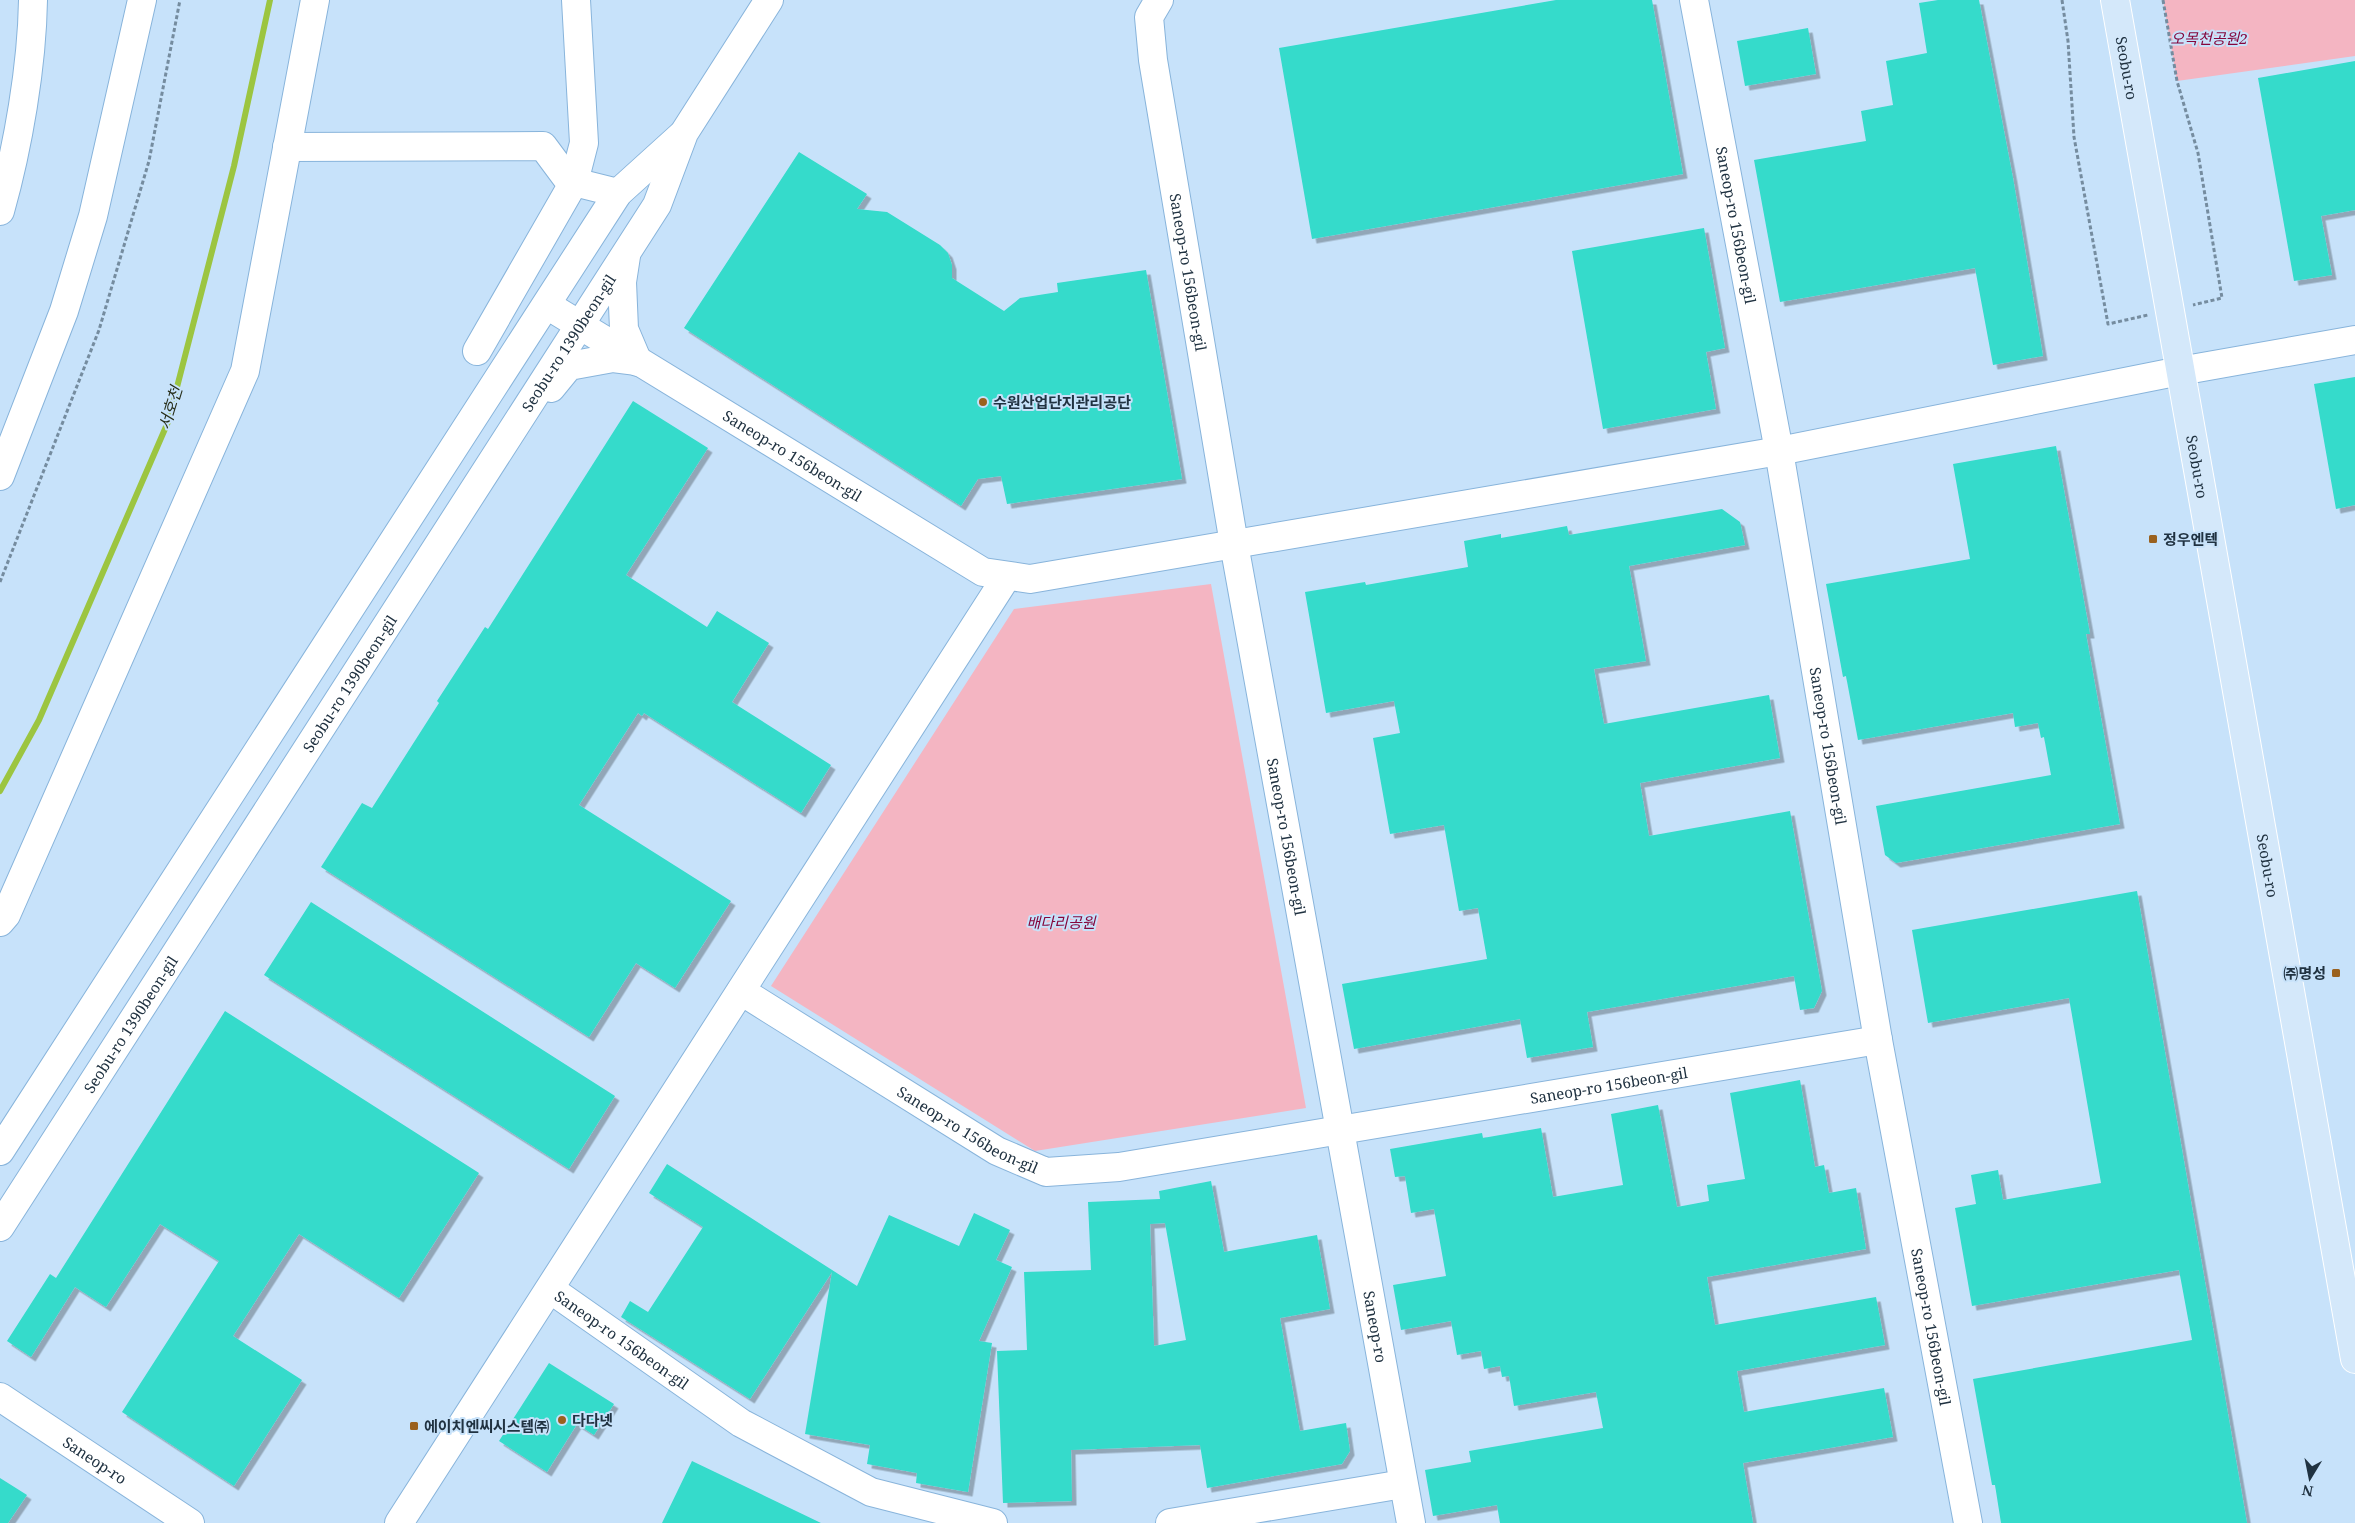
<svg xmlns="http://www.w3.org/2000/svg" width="2355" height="1523" viewBox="0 0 2355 1523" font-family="'Noto Serif','Noto Sans KR',serif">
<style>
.green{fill:#f4b5c2}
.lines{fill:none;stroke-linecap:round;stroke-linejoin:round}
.stream{stroke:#9cc540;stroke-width:6}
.building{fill:#34dbcb;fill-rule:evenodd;filter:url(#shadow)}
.minor-casing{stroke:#88b4db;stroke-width:30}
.major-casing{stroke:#fff;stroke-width:30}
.path{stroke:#758c9f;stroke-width:3;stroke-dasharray:4 2.5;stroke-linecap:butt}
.minor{stroke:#fff;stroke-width:28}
.major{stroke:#d4e8fa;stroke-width:28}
.poi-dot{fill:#9a611e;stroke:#c7e2fa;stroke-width:2}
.labels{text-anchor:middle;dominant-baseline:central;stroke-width:4;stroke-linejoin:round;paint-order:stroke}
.park-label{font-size:15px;font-style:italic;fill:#85073c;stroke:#c7e2fa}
.street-label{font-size:15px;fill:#203241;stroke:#c7e2fa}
.poi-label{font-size:15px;font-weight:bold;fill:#203241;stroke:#c7e2fa;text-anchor:start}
.water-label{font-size:16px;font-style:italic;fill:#272e19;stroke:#c7e2fa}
</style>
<defs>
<filter id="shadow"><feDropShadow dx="4.5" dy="4.5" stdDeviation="0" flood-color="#0004"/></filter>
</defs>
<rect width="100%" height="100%" fill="#c7e2fa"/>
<path class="green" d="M2163 0H2355V56L2177 81Z
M1211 584 1306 1108 1035 1151 771 986 1014 609Z"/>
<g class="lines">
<path class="stream" d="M0 791 39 720 168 422 234 166 270 0"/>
</g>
<path class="building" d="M1556 0H1652L1683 174 1312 239 1279 48Z
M1938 0H1979L2013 178 2043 356 1993 365 1975 268 1780 302 1754 160 1866 141 1861 111 1893 105 1886 61 1927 53 1919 3Z
M1808 28 1816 74 1745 86 1737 41Z
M2355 61V210L2321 216 2332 275 2294 281 2258 78Z
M799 152 867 194 857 209 887 212 940 245 948 253 952 265V278L1004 311 1020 298 1058 292 1057 283 1146 270 1182 479 1007 504 1001 476 978 479 961 506 684 328Z
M1704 228 1725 348 1706 352 1716 409 1603 429 1572 251Z
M2355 377V505L2336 509 2314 384Z
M633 401 708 448 626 575 707 627 717 611 769 643 732 702 831 765 801 813 644 713 642 716 638 713 579 805 731 901 675 988 636 963 589 1037 321 867 362 803 372 808 439 703 437 701 485 627 488 629Z
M2056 446 2090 634H2086L2120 824 1896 863 1885 855 1876 806 2051 775 2044 737 2041 738 2038 723 2015 727 2013 713 1858 740 1846 676 1843 677 1826 584 1970 559 1953 464Z
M1722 509 1740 522 1745 545 1629 566 1646 661 1594 669 1604 724 1769 695 1780 758 1640 783 1649 836 1790 811 1822 991 1814 1008 1800 1010 1794 976 1587 1012 1593 1047 1527 1058 1520 1019 1354 1049 1342 984 1487 959 1478 908 1459 911 1444 825 1390 834 1373 738 1400 733 1394 701 1326 713 1305 592 1365 582 1366 585 1468 567 1464 541 1501 534V538L1567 526 1569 535Z
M2137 891 2247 1523H2001L1995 1485H1992L1973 1379 2192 1340 2179 1270 1972 1306 1955 1208 1976 1204 1971 1175 1998 1170 2003 1200 2101 1183 2069 998 1928 1023 1912 930Z
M311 902 615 1096 569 1169 264 975Z
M225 1011 479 1173 399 1298 299 1234 233 1336 302 1380 234 1486 122 1412 219 1261 160 1224 106 1307 75 1287 31 1357 7 1341 50 1274 56 1278Z
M1800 1080 1815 1167 1824 1165 1829 1193 1856 1188 1866 1249 1707 1277 1715 1325 1876 1297 1885 1345 1737 1371 1744 1412 1884 1388 1893 1437 1743 1463 1753 1523H1500L1497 1505 1433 1516 1425 1470 1471 1462 1469 1451 1603 1428 1596 1392 1514 1406 1509 1376 1502 1377 1500 1366 1484 1369 1481 1351 1457 1355 1451 1321 1401 1330 1393 1285 1446 1276 1434 1209 1411 1213 1405 1176 1395 1177 1390 1149 1482 1133 1483 1138 1541 1128 1553 1197 1623 1185 1611 1114 1658 1105 1677 1207 1709 1201 1707 1185 1745 1179 1730 1093Z
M667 1164 857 1286 889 1215 959 1246 974 1213 1010 1230 996 1260 1012 1267 979 1341 992 1343 968 1492 916 1483 917 1473 867 1464 870 1445 805 1434 832 1272 750 1399 621 1317 630 1301 648 1312 703 1227 649 1193Z
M1211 1181 1224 1252 1317 1235 1330 1309 1280 1318 1300 1431 1346 1423 1350 1451 1342 1464 1207 1488 1200 1445 1071 1450 1072 1501 1003 1503 997 1351 1027 1350 1024 1272 1091 1270 1088 1202 1160 1199 1159 1191ZM1165 1223 1186 1340 1154 1346 1150 1224Z
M549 1363 614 1404 594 1435 577 1424 547 1472 499 1441Z
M692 1461 821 1523H662Z
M0 1478 27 1495 8 1523H0Z"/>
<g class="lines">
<g class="minor-casing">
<g id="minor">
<path id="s1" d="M1159 0 1149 17 1153 60 1234 544 1411 1523"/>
<path id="s2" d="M1694 0 1779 451 1878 1040 1968 1523"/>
<path d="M287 147 543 146 566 177 574 182 618 193"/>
<path d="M0 211C18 147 32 66 33 0"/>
<path d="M626 256 622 282 624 329 638 362"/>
<path id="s3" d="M547 305 983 572 1030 579 1779 451 2180 371 2355 340"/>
<path d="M477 351 574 182 584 143 576 0"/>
<path d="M551 388 569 366 613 358 637 361"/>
<path d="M0 476 64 311 93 216 142 0"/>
<path d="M0 922 6 915 245 371 315 0"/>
<path id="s4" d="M741 991 997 1151 1046 1172 1119 1167 1878 1040"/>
<path d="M0 1151 618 193 681 136"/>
<path id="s5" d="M0 1227 657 205 684 133 769 0"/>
<path id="s6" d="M550 1289 741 1423 871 1492 993 1523"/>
<path id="s7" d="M0 1397 190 1523"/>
<path d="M399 1523 1007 576"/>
<path d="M1170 1523 1403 1484"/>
</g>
</g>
<g class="major-casing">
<g id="major">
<path id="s8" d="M2115 0 2355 1359"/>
</g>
</g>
<path class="path" d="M2062 0 2068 41 2074 137 2108 324 2148 315
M2163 0 2177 81 2198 153 2222 298 2193 305
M0 582 99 330 149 161 180 0"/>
<use href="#minor" class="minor"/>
<use href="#major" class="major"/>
</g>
<g class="poi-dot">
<circle cx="983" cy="402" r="5"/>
<rect x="2148" y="534" width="10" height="10" rx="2.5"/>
<rect x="2331" y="968" width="10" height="10" rx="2.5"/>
<circle cx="562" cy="1420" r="5"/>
<rect x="409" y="1421" width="10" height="10" rx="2.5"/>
</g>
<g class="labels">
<g class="park-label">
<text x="2209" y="38">오목천공원2</text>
<text x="1061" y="922">배다리공원</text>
</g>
<g class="street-label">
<text stroke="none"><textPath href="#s8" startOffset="69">Seobu-ro</textPath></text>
<text stroke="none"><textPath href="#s2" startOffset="229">Saneop-ro 156beon-gil</textPath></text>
<text stroke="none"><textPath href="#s1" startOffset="278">Saneop-ro 156beon-gil</textPath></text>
<text stroke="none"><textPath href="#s5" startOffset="1051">Seobu-ro 1390beon-gil</textPath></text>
<text stroke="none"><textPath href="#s3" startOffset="288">Saneop-ro 156beon-gil</textPath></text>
<text stroke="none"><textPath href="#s8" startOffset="474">Seobu-ro</textPath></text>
<text stroke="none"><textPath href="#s5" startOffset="646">Seobu-ro 1390beon-gil</textPath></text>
<text stroke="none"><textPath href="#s2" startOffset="758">Saneop-ro 156beon-gil</textPath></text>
<text stroke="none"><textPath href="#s1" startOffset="851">Saneop-ro 156beon-gil</textPath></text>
<text stroke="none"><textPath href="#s8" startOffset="879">Seobu-ro</textPath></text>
<text stroke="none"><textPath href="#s5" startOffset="241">Seobu-ro 1390beon-gil</textPath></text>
<text stroke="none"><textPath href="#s4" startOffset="925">Saneop-ro 156beon-gil</textPath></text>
<text stroke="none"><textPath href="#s4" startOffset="266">Saneop-ro 156beon-gil</textPath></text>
<text stroke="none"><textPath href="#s2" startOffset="1348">Saneop-ro 156beon-gil</textPath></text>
<text stroke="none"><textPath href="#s1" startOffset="1349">Saneop-ro</textPath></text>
<text stroke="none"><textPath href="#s6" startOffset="88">Saneop-ro 156beon-gil</textPath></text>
<text stroke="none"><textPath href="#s7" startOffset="114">Saneop-ro</textPath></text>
</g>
<g class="poi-label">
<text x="993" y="402">수원산업단지관리공단</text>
<text x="2163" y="539">정우엔텍</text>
<text x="2326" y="973" text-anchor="end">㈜명성</text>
<text x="572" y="1420">다다넷</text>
<text x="424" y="1426">에이치엔씨시스템㈜</text>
</g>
<g class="water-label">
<text transform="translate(170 408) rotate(-73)">서호천</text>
</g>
</g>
<g transform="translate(2310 1478) rotate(190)" stroke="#c7e2fa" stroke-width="4" paint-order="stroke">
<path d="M0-4L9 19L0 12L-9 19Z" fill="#203241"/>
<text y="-8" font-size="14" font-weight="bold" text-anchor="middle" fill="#203241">N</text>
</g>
</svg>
